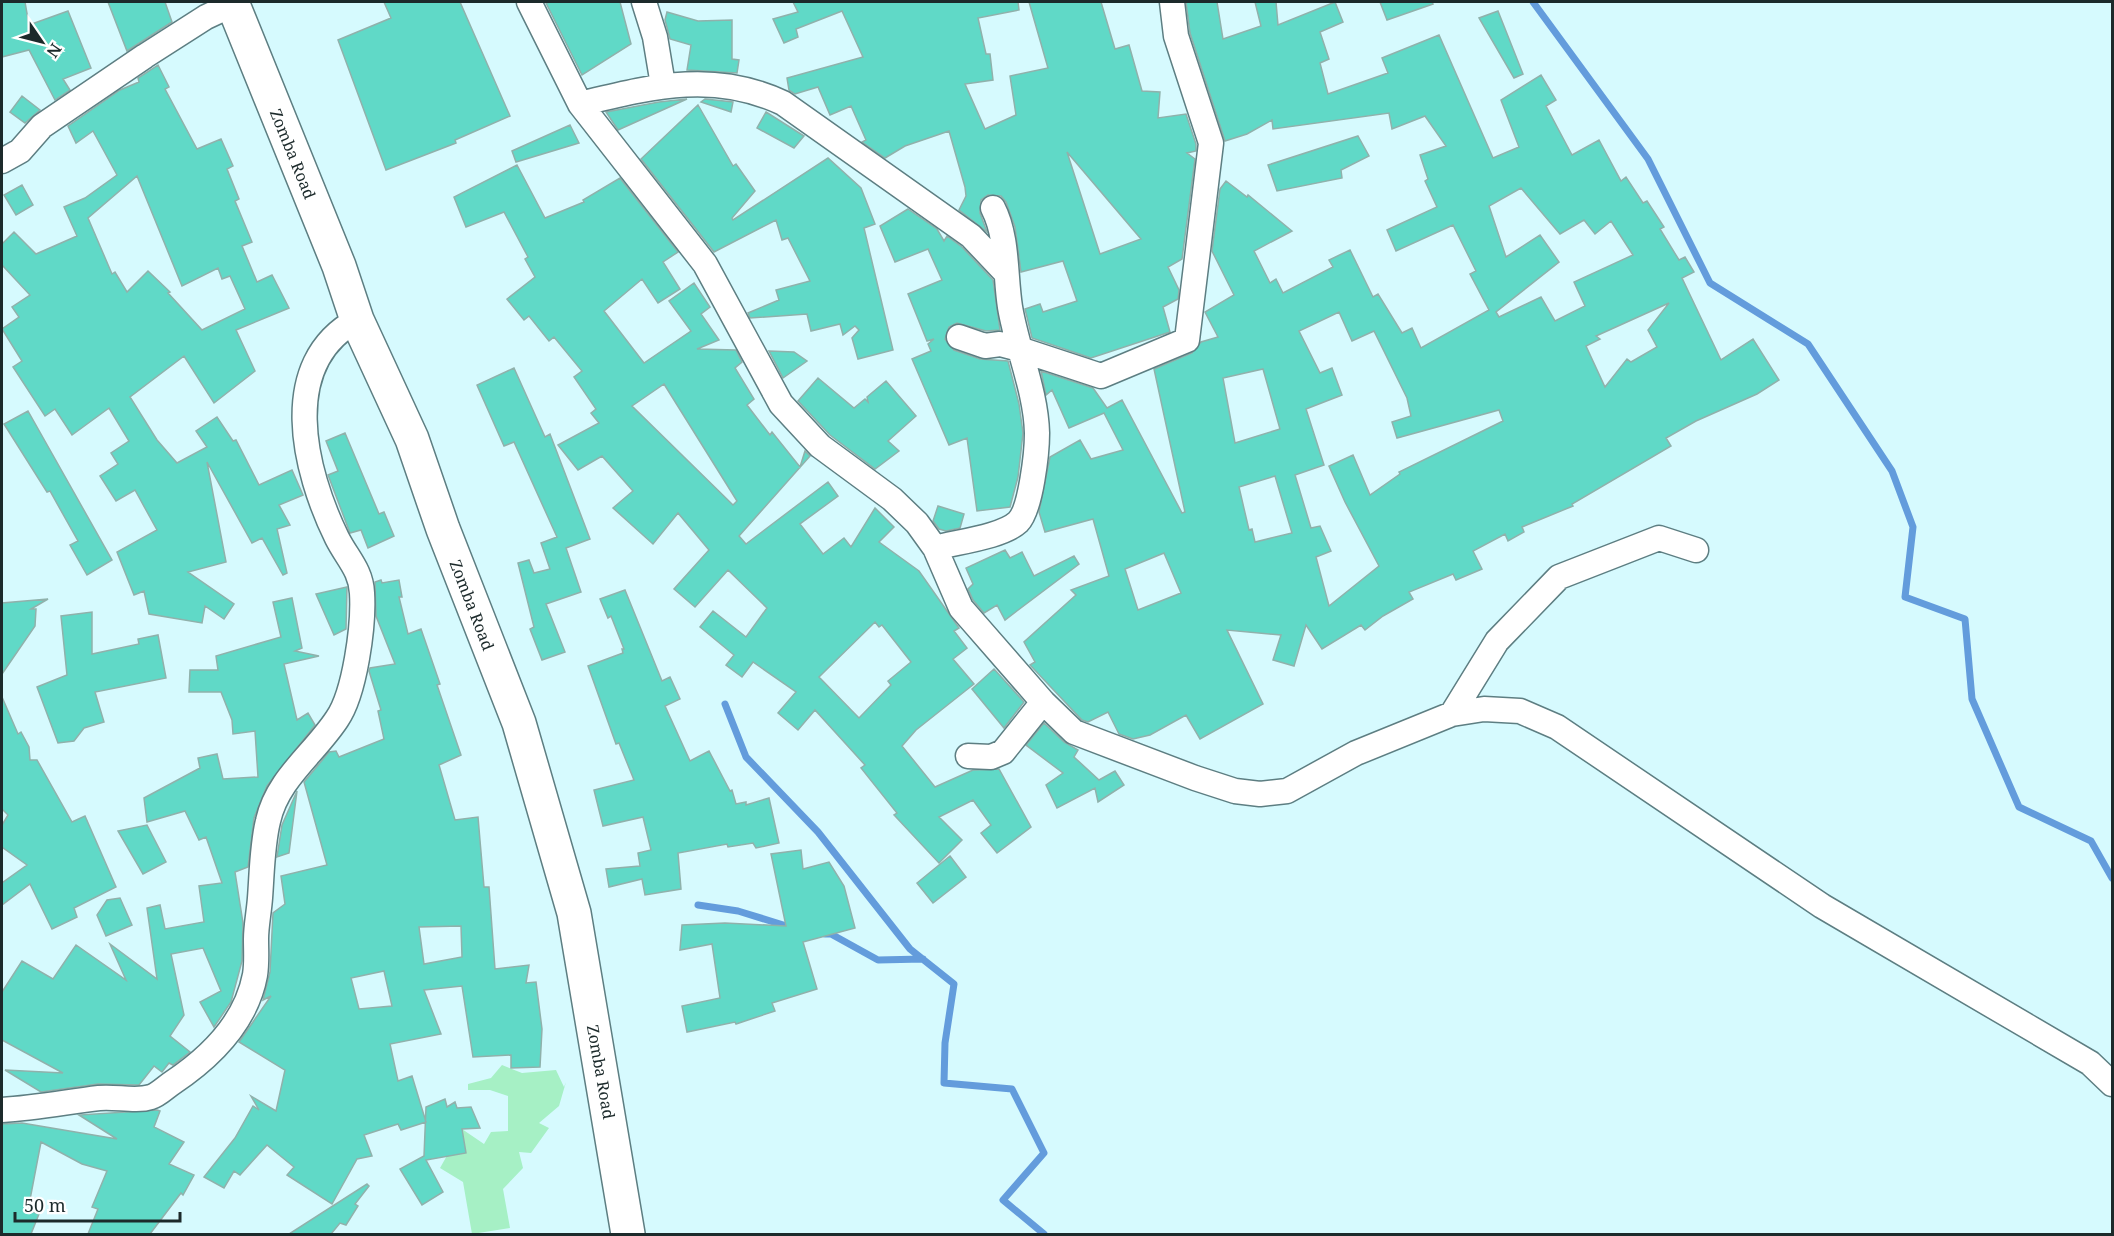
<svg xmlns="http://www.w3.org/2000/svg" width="2114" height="1236" viewBox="0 0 2114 1236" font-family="'Noto Serif',serif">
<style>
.green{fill:#a6f0c5}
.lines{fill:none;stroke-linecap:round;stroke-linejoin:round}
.stream{stroke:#639cdc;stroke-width:7}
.building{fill:#60d9c7;stroke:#90b1ab;stroke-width:1.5;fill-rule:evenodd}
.minor-casing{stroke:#5d7e82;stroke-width:27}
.highway-casing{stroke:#5d7e82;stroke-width:36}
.minor{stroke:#fff;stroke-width:24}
.highway{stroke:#fff;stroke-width:33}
.labels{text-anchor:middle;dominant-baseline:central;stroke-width:5;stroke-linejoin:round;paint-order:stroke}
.street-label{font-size:16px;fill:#1c2a2b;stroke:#fff}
</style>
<rect width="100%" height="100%" fill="#d6fafe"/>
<path class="green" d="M502 1065 522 1073 556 1070 564 1087 566 1082 559 1106 539 1123 549 1128 531 1153 519 1152 523 1168 503 1189 510 1228 472 1234 463 1182 440 1168 462 1129 484 1144 491 1132 508 1131V1096L490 1090H468V1084L491 1078Z"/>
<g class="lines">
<path class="stream" d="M1533 2 1648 159 1710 283 1808 344 1892 471 1913 527 1905 597 1965 619 1972 699 2019 807 2091 841 2112 878
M725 704 746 757 818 832 910 949 954 984 945 1043 944 1083 1012 1089 1044 1153 1003 1200 1044 1234
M698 905 738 911 793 928
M825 934H831L878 960 923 959"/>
</g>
<path class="building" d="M2 2H25L29 25 68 11 91 68 63 79 70 90 55 100 29 50 2 57Z
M108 2H165L172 22 127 51Z
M384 2H460L510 116 455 140 456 143 386 170 338 40 391 18Z
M551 2H620L631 44 582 75 546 3Z
M793 2H1018L1019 10 978 18 986 54H990L993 80 965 84 985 129 1016 115 1010 76 1048 68 1029 2H1101L1115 49 1129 45 1142 91 1160 92 1158 118 1186 114 1196 144V151L1187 153 1195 159 1182 259 1168 267 1179 290 1178 299 1163 307 1170 332 1091 358 1032 338 1025 309 1040 304 1043 312 1077 301 1063 261 1021 272 1015 227 1006 202 1001 196 988 195 981 200 980 213 987 232 959 210 966 196 965 187 949 131 905 146 885 158 862 142 866 140 851 106 830 115 818 87 795 94 789 90 787 78 863 57 842 11 796 29 798 37 784 43 773 19 798 12ZM1067 152 1141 239 1100 254Z
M1186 2H1217L1223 39 1261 26 1255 2H1276L1278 25 1335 2 1343 22 1320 32 1329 59 1320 63 1328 94 1388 73 1382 58 1439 35 1493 158 1519 147 1501 100 1541 75 1556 100 1546 106 1572 155 1599 140 1621 181 1626 177 1643 203 1647 201 1664 227 1660 229 1679 260 1685 257 1694 272 1682 278 1721 360 1753 339 1779 380 1757 394 1696 421 1666 438 1671 446 1572 504 1573 506 1522 527 1524 532 1508 541 1505 534 1473 551 1482 569 1456 580 1453 574 1409 592 1413 599 1383 616 1365 630 1361 625 1322 649 1306 625 1294 666 1273 660 1281 635 1227 630 1263 704 1200 739 1186 715 1150 735 1133 739 1119 734 1108 712 1088 722 1082 720 1030 665 1035 662 1024 642 1076 595 1071 590 1109 576 1093 519 1045 532 1039 512 1050 457 1080 440 1091 459 1123 450 1104 413 1069 428 1052 390 1046 395 1041 371 1093 388 1107 408 1122 400 1182 513 1185 512 1154 369 1192 353 1201 342 1218 337 1205 312 1234 295 1212 251 1220 189 1226 181 1247 197 1248 195 1292 231 1254 251 1270 283 1276 279 1283 293 1333 267 1329 260 1350 250 1373 297 1378 294 1402 333 1412 328 1421 348 1489 310 1470 274 1476 271 1453 225 1396 251 1387 230 1437 207 1425 181 1428 179 1420 155 1446 146 1425 116 1392 129 1389 113 1273 129 1272 120 1247 134 1225 141 1190 33ZM1521 188 1560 234 1584 220 1595 234 1611 221 1633 255 1574 282 1585 306 1555 321 1541 297 1499 317 1496 312 1559 262 1540 235 1506 257 1489 206ZM1669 303 1648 330 1657 347 1631 362 1627 359 1605 387 1586 346 1600 339 1596 336ZM1339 312 1352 341 1374 331 1407 398 1411 416 1392 422 1397 438 1499 410 1503 421 1399 472 1400 474 1370 495 1353 455 1329 466 1345 502 1379 566 1329 606 1316 557 1331 551 1320 526 1311 528 1295 475 1324 465 1306 409 1342 395 1332 368 1320 373 1299 331ZM1263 369 1280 429 1235 443 1223 378ZM1275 476 1292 533 1255 542 1252 529 1249 530 1239 487ZM1164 553 1181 593 1138 610 1125 569Z
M1380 2H1432L1433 4 1387 20Z
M1498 11 1523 74 1514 78 1479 18Z
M667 12 698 21 732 20V59L739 60 737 73 687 70 691 45 670 39 665 20Z
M158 65 169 87 165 89 197 149 221 139 233 166 227 169 239 199 235 201 252 242 242 246 257 282 272 275 289 308 236 330 255 371 214 403 184 356 130 397 157 440 177 463 207 447 196 431 217 417 233 441 236 440 259 485 292 470 303 495 279 505 290 525 277 529 287 573 283 575 262 538 252 543 207 462 226 562 188 572 234 604 224 619 205 606 202 623 149 614 144 591 134 595 117 552 157 530 135 490 116 501 100 476 118 464 111 453 129 441 109 408 72 435 55 409 45 416 13 367 22 361 2 329 19 317 12 307 30 295 2 265V244L14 232 36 254 77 236 64 207 85 198 117 175 93 131 76 143 68 126 120 90 139 82 138 78ZM137 176 182 286 218 268 222 279 230 276 245 309 202 330 168 293 170 292 148 271 127 292 115 272 112 274 88 218Z
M22 96 40 110 25 123 10 112Z
M687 99 618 130 606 112 659 102Z
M705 99 733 102 731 112 701 102Z
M698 105 733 166 736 164 755 191 732 218 733 220 828 158 861 188 875 224 864 228 893 350 858 359 852 338 859 330 855 326 843 335 840 324 811 331 807 314 750 318 748 313 779 300 776 290 810 281 788 238 782 240 776 220 714 252 641 159Z
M766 112 804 136 794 148 757 128Z
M570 125 579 143 516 162 512 151Z
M1358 136 1369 156 1341 170 1342 178 1277 191 1268 165Z
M517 165 545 218 584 202 583 200 620 178 678 252 663 262 680 289 658 303 642 279 604 311 644 363 691 331 669 301 694 283 710 307 701 314 719 340 697 349 736 350 742 362 735 368 754 399 747 405 770 435 772 432 800 467 805 451 810 456 739 536 746 544 828 482 838 496 800 524 823 554 844 538 851 547 875 508 894 527 879 542 919 571 959 628 954 631 967 648 953 659 974 684 916 730 902 746 935 787 973 770 999 769 1031 827 997 853 981 833 991 825 973 800 939 817 962 840 939 863 894 815 897 813 861 768 865 765 815 710 798 730 778 713 796 692 753 662 742 677 726 665 734 655 700 627 713 611 746 637 767 608 728 570 695 607 674 589 709 550 678 513 653 544 613 508 633 491 602 456 578 470 558 445 599 423 591 413 596 409 574 377 582 371 554 337 549 341 529 316 524 320 507 299 535 277 525 259 528 257 504 212 466 227 454 197ZM664 384 737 501 733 505 632 406ZM875 622 879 627 882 625 911 662 888 681 891 685 859 718 819 677Z
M22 185 33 205 16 215 4 195Z
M908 209 937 229 944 241 947 236 962 247 993 280 1000 330 986 331 957 323 949 327 945 339 954 350 980 359 1008 361 1019 404 1023 433 1018 477 1010 507 977 511 967 438 949 445 912 359 931 351 928 344 934 339 927 341 908 294 942 280 928 249 895 262 880 226Z
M769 351 794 352 807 361 783 378Z
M514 368 545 437 550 434 590 539 566 548 581 592 546 604 565 652 542 660 530 629 534 627 518 563 529 560 534 573 550 569 541 543 557 537 514 442 504 446 477 385Z
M818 378 854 408 865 399 868 402 867 397 886 381 916 416 888 441 899 451 875 469 830 435 798 401Z
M28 411 112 560 87 575 70 545 78 541 50 491 47 492 4 424Z
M345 433 379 514 384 512 394 536 368 548 361 530 350 533 328 475 338 471 326 441Z
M938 506 964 514 960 528 946 531 939 529 933 521Z
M1005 550 1010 558 1022 552 1034 576 1074 556 1079 564 1005 620 997 605 984 613 973 600 968 589 973 584 966 568Z
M381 580 382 583 399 580 402 597H399L408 634 421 629 440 684 437 685 461 755 439 765 455 820 478 817 484 887H489L495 969 529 965 526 983 536 982 542 1029 540 1067 511 1068V1055L473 1057 462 986 424 990 441 1034 390 1044 398 1081 412 1076 426 1122 401 1130 398 1124 364 1135 372 1156 357 1159 332 1204 287 1175 294 1167 267 1145 240 1175 234 1171 224 1188 204 1177 235 1138 253 1106 259 1110 251 1096 276 1111 285 1070 239 1042 271 996 263 1000 270 972 273 913 285 904 281 876 327 865 304 782 329 752 336 751 339 757 384 739 378 711 381 710 369 671 370 668 395 664 376 616 375 582ZM461 926 462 957 424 964 419 927ZM384 971 392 1006 359 1009 351 978Z
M347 587 346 629 334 635 316 594Z
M625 590 662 681 670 677 680 699 665 706 690 761 709 751 730 791 732 790 736 804 746 802V805L769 798 779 843 756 848 753 843 728 847 727 844 678 853 681 889 645 895 642 879 609 887 606 869 640 866 638 853 651 850 643 817 603 826 594 790 634 780 619 743 616 744 588 666 623 653 622 649H624L611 616 608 618 600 599Z
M292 598 302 648 295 651 319 656 284 664 297 720 308 713 315 725 267 786 254 818 248 867 235 872 243 923 242 961 231 1002 214 1027 200 1002 221 991 203 948 171 954 184 1015 170 1036 190 1052 173 1065 169 1063 162 1072 154 1066 139 1085 98 1084 41 1092 5 1070 63 1073 2 1040V992L22 961 53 979 76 945 126 980 110 944 157 979 147 908 160 905 165 929 204 922 199 886 222 883 206 837 199 840 185 811 147 822 144 798 200 768 198 758 217 754 223 779 258 777 255 731 233 734 232 720 221 692H189L190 670H218L216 656 281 637 273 602Z
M48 599 31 609H36L35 626 2 674V603Z
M92 612V654L139 644 138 639 158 635 166 678 95 692 104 722 84 728 74 741 58 743 37 687 67 675 61 616Z
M994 669 1024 702 1004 728 972 689Z
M2 697 18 734 21 732 29 747 30 760H37L72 822 85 816 116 887 74 908 77 917 52 929 30 884 2 905V883L27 865 2 847V825L8 815 2 809Z
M1044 723 1064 742 1078 750 1074 757 1099 780 1115 771 1124 785 1098 802 1095 788 1057 808 1046 785 1063 773 1026 745Z
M297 791 289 853 277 857 282 825Z
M147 825 166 862 143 874 118 831Z
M801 850 803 869 829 862 844 886 855 928 803 942 817 989 772 1003 775 1011 736 1024 735 1022 687 1032 682 1006 720 998 712 944 680 950 682 925 725 923 786 926 771 854Z
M950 856 966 877 933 903 917 883Z
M120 898 132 925 106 936 97 915 107 900Z
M445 1099 447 1107 455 1102 457 1108 471 1107 480 1128 462 1129 466 1153 426 1160 443 1192 422 1205 400 1169 424 1156 426 1107Z
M157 1110 160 1111 154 1127 184 1142 169 1164 194 1175 183 1195 181 1193 150 1234H88L98 1209 92 1207 107 1171 82 1164 41 1142 28 1210 39 1214 31 1234H2V1124L22 1123 117 1139 79 1115Z
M367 1184 369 1186 355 1204 358 1206 346 1225 340 1223 331 1234H289Z"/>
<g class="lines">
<g class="minor-casing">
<path id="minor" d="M529 2 580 104 705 264 781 404 820 446 892 499 917 523 935 548 961 608 1043 702 1074 732 1195 778 1235 791 1260 794 1287 791 1356 753 1452 714 1484 709 1520 711 1557 727 1822 906 2090 1063 2112 1084
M644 2 655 37 663 85
M580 104C651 87 713 70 783 103L971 236 1006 273
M2 161 20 151 42 126 145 56 206 17 238 2
M959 337 985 346 1000 344 1019 349 1101 376 1187 340 1211 143 1176 36 1172 2
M935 548C956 542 1002 537 1018 522 1031 509 1037 452 1037 433 1036 391 1017 349 1010 307 1005 275 1008 237 993 208
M1452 714 1497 641 1559 577 1659 538 1696 550
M968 756 991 757 1003 752 1043 702
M2 1110C35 1108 66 1102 99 1098 115 1096 135 1102 151 1097 158 1095 166 1087 172 1083 211 1057 246 1023 255 975 257 963 256 952 256 939 256 926 259 912 260 898 262 872 262 846 268 821 277 779 314 754 337 719 355 693 364 625 362 593 361 570 347 558 337 538 304 471 277 363 357 320"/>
</g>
<g class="highway-casing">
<path id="highway" d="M232 2 339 266 357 320 412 439 443 529 519 723 574 913 628 1234"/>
</g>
<use href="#minor" class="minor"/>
<use href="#highway" class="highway"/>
</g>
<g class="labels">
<g class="street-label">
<text transform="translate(293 154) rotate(68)">Zomba Road</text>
<text transform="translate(472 605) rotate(69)">Zomba Road</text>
<text transform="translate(601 1072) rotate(80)">Zomba Road</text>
</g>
</g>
<rect width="2114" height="1236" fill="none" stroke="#1c2a2b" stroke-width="6"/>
<g transform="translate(42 42) rotate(125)" stroke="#ffffff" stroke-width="4.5" paint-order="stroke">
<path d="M0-4.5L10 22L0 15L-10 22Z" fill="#1c2a2b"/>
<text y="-9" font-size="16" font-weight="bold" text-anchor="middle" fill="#1c2a2b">N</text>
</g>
<path d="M15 1212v9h165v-9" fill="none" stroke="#1c2a2b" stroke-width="3"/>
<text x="24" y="1212" font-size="18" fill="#1c2a2b" stroke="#ffffff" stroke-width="4.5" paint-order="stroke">50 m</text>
</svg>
